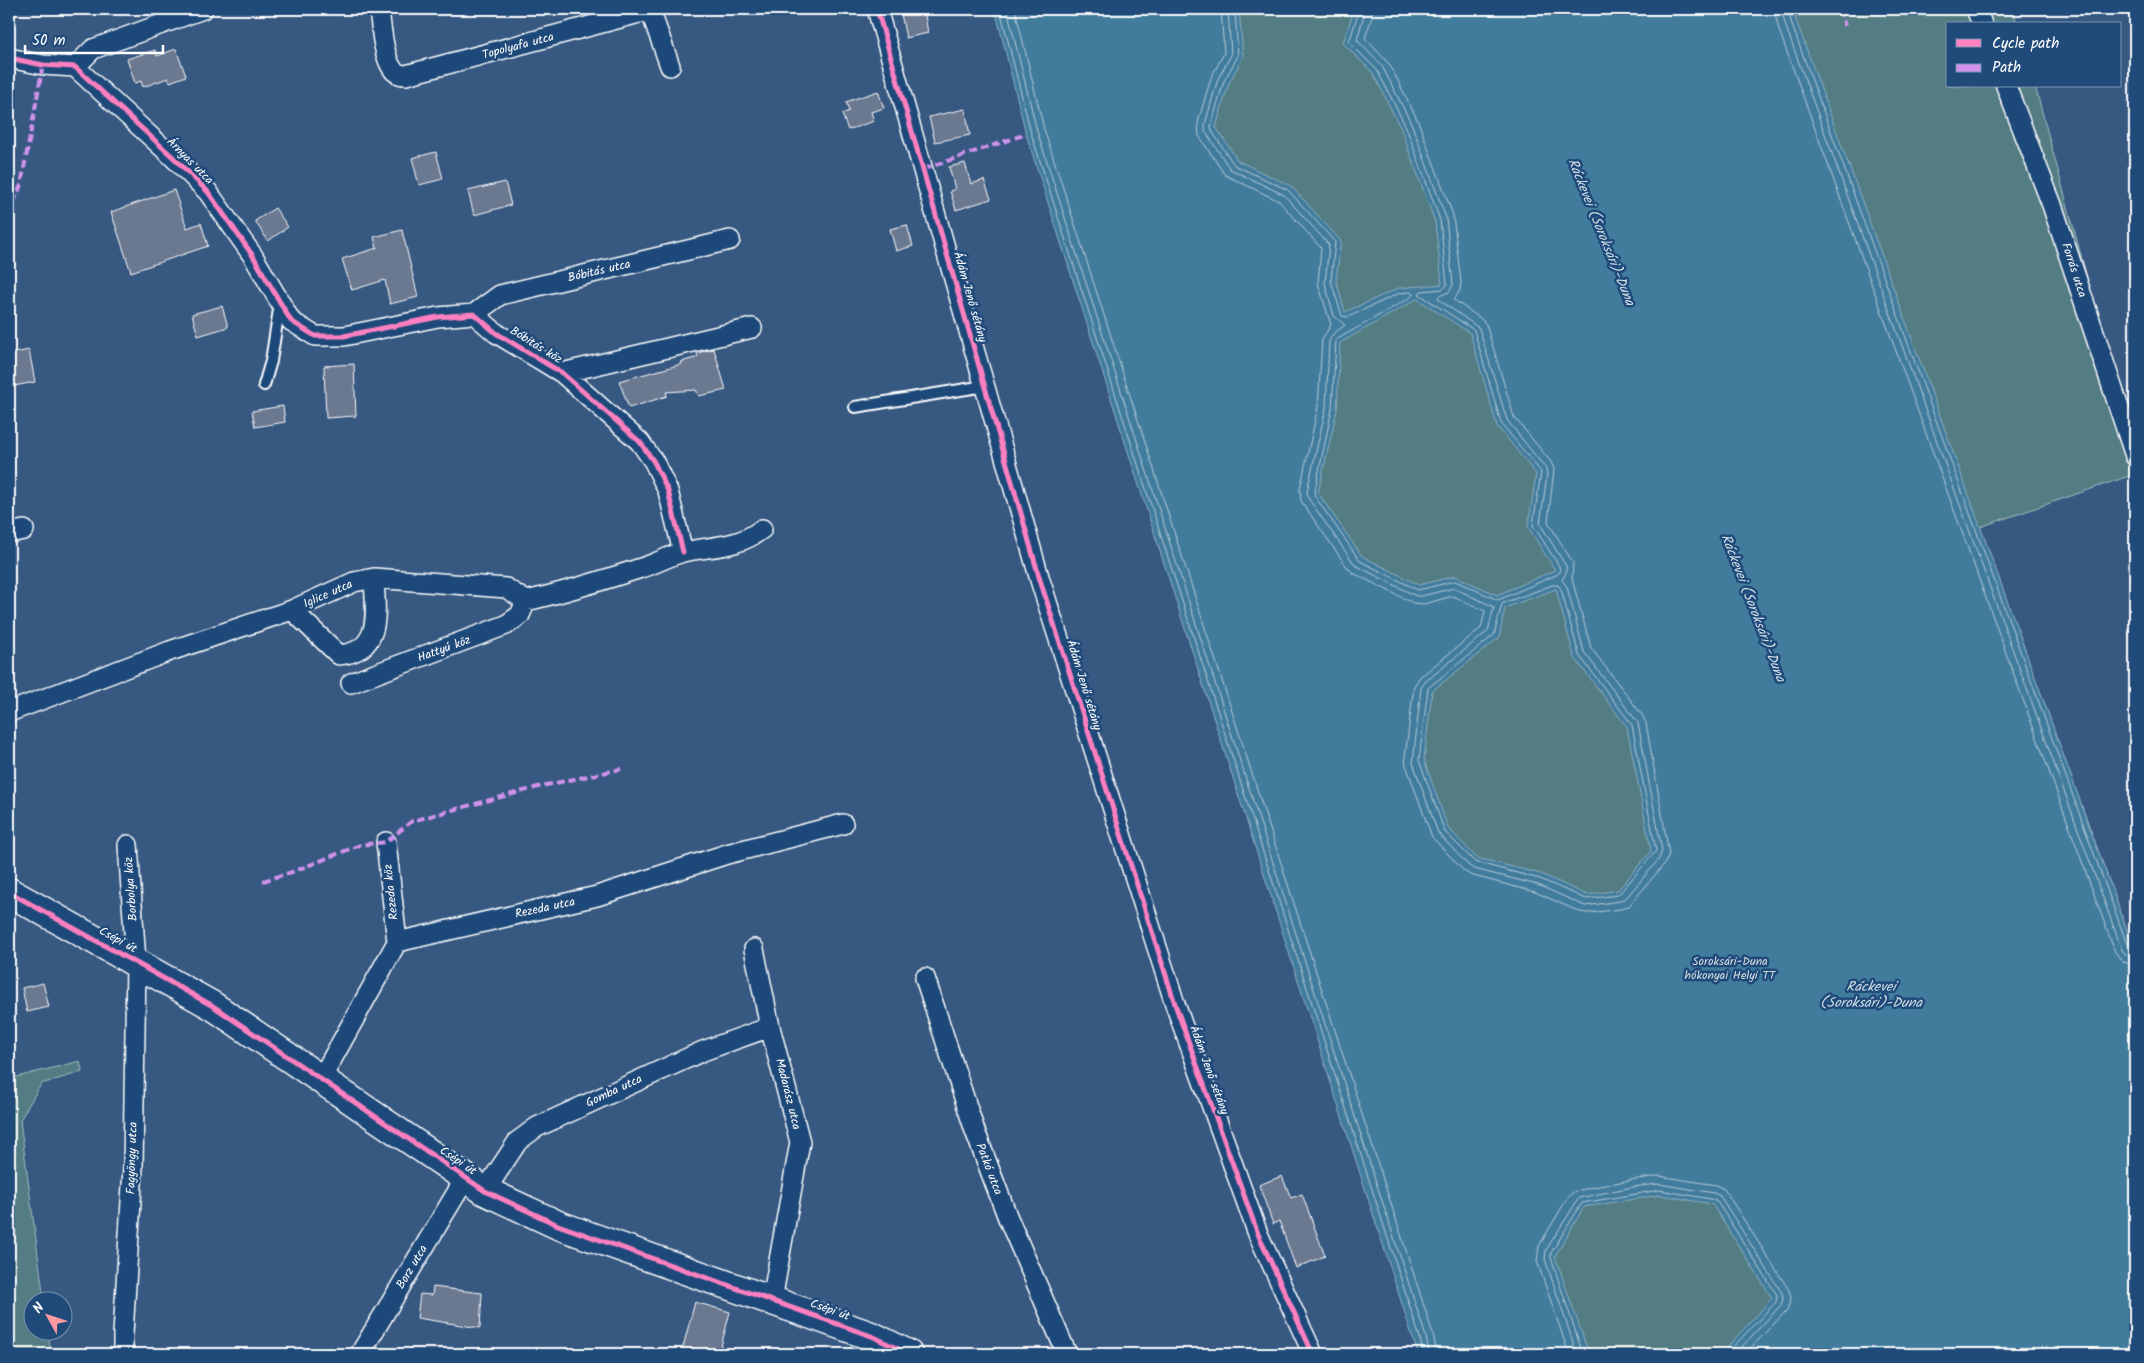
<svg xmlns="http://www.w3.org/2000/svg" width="2144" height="1363" viewBox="0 0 2144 1363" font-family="Kalam,sans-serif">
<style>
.green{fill:#537c83;stroke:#a9bec1}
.water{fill:#437c9d;stroke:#8eb0c4;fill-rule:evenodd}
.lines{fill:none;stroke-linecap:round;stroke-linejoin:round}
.shore{stroke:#b4cbd8;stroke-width:1}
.building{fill:#6b7890;stroke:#fff}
.lane-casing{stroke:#fff;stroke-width:14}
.street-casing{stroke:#fff;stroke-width:22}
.secondary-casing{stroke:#fff;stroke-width:31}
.lane{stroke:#1f4a7a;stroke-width:10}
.street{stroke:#1f4a7a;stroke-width:19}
.secondary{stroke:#1f4a7a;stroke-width:28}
.quiet{stroke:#d193ec;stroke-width:4;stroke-dasharray:8 4;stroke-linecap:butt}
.cycleway-casing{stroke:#1f4a7a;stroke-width:8}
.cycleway{stroke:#ff80c0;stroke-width:5}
.labels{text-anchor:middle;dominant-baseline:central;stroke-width:5;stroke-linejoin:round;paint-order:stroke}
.street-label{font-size:12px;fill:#fff;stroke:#1f4a7a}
.park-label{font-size:12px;fill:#d4dee0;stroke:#1f4a7a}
.water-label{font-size:14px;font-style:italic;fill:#d0dee6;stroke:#1f4a7a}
</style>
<rect width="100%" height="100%" fill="#365881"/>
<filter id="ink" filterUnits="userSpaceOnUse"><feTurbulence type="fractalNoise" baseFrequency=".02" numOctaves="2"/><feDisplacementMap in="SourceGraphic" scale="10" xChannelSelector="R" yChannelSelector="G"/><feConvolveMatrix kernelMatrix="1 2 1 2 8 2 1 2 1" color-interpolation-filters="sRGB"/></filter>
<g filter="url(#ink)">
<path class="green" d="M1036 9H2013L2017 24H1948V86H2035L2135 454V474L1980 527 2135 952V1354H1418Z
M80 1061 82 1072 41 1084 20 1120 44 1300H32V1330L48 1331 51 1354H9V1079Z"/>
<path class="water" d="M995 9H1239L1243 57 1229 83 1216 127 1238 161 1291 186 1341 241 1336 280 1345 312 1399 288 1442 284 1435 222 1401 129 1373 73 1343 43 1353 13 1352 9H1792L2135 952V1354H1721L1772 1298 1712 1204 1660 1195 1584 1207 1555 1256 1589 1354H1418L1026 134ZM1417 299 1470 333 1497 426 1536 474 1528 527 1555 570 1497 595 1455 576 1419 585 1362 556 1318 493 1337 410 1340 343ZM1556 589 1574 657 1627 727 1651 851 1618 890 1587 895 1541 874 1477 858 1448 828 1424 760 1432 691 1499 638 1505 608Z"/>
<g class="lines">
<path class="shore" d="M1000 9 1031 133 1420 1338 1423 1354
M1007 9 1037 131 1426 1337 1429 1354
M1015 9 1044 129 1433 1334 1437 1354
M1221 9 1224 53 1211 78 1198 122 1199 136 1225 175 1279 201 1321 248 1318 283 1331 325 1322 339 1318 407 1300 489 1301 501 1347 567 1353 573 1413 603 1424 604 1453 596 1485 611 1481 628 1420 677 1414 686 1405 757 1406 765 1432 837 1463 870 1470 875 1535 892 1580 912 1589 913 1621 909 1629 906 1665 863 1669 854 1646 723 1642 715 1591 648 1572 579 1573 563 1548 522 1554 469 1551 462 1514 417 1486 324 1480 318 1454 300 1460 290 1461 282 1453 215 1418 121 1390 65 1365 38 1372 17V9
M1228 9 1231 55 1218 79 1205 124V131L1230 169 1284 195 1329 245 1325 283 1334 316 1345 325 1333 334 1329 341 1326 408 1307 491 1308 498 1355 565 1416 596H1422L1454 588 1494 607 1488 631 1425 682 1421 688 1413 763 1438 833 1468 865 1474 869 1538 885 1585 906 1620 901 1626 898 1659 859 1662 851 1638 723 1584 652 1567 587 1562 580 1566 573V566L1540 524 1547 475 1546 469 1507 420 1479 328 1438 299 1439 296 1449 292 1453 285 1446 218 1412 125 1382 66 1357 40 1364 15V9
M1235 9 1238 56 1224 81 1211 126 1212 131 1234 165 1288 190 1335 242 1331 281 1342 316 1348 317 1400 293 1410 292 1413 294 1411 297 1336 340 1332 409 1314 495 1360 561 1418 590 1455 581 1498 600 1556 575 1560 572 1559 566 1533 525 1541 472 1501 423 1474 330 1419 294 1421 291 1443 289 1447 285 1440 220 1406 127 1377 70 1349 42 1358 14 1357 9
M1774 9 1779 30 2115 952 2123 962 2135 965
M1781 9 1786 27 2122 950 2127 956 2135 958
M1788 9 1792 25 2128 947 2131 951H2135
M1553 585H1558L1561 589 1579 655 1632 725 1656 851 1618 895 1586 899 1540 879 1475 862 1445 832 1419 760 1428 688 1494 635 1502 604Z
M1569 1354 1537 1261 1539 1246 1568 1197 1575 1191 1630 1180 1659 1176 1716 1185 1724 1189 1789 1290 1791 1299 1787 1310 1745 1354
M1577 1354 1545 1259 1546 1250 1579 1198 1632 1187 1659 1184 1714 1193 1720 1196 1782 1293 1783 1299 1781 1305 1735 1354
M1583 1354 1551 1258V1253L1582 1203 1660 1190 1716 1200 1777 1295 1776 1302 1726 1354"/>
</g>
<path class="building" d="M900 9H924L928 33 906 38Z
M176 49 186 76 170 82 168 78 143 87 141 81 135 83 127 59 155 50 157 56Z
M878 91 884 108 871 112 874 121 848 130 842 114 849 111 846 102Z
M965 109 970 135 935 142 929 117Z
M436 152 443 179 419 185 412 158Z
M965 163 971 184 984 180 991 199 956 210 950 191 955 189 949 167Z
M505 182 511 205 474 215 468 191Z
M174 190 187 228 201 223 208 246 131 272 111 212Z
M275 208 288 227 268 241 255 221Z
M907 225 913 246 896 251 890 229Z
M402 230 418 297 390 304 385 280 352 290 342 259 377 248 374 237Z
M222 306 228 327 198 336 192 314Z
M714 349 726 390 699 396 696 390 666 392 667 396 629 408 619 381 682 364 681 362 698 357 697 353Z
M29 350 35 382 9 387V354Z
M354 364 356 416 326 418 324 366Z
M283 406 285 422 255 427 252 411Z
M43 983 49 1007 27 1012 22 988Z
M1282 1176 1291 1198 1302 1194 1325 1256 1296 1268 1279 1221 1273 1224 1259 1185Z
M433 1287 482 1293 480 1328 417 1318 420 1294 432 1295Z
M695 1302 730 1312 719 1354H681Z"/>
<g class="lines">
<g class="lane-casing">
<path id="lane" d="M264 385 271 361 280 303
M855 407 985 386"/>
</g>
<g class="street-casing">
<path id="street" d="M379 9C381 25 383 55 392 68 395 73 400 75 406 75L639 13H647L653 18 670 66
M877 9 1040 580 1176 1007 1258 1234 1313 1354
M1976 9 1982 24
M9 58 43 65 75 67 174 158 208 192 253 256 291 321 315 336H344L438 317 474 314 496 333 562 373 640 442 654 462 668 491 683 552
M75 67 93 49 203 9
M2006 86 2052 205 2135 456
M474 314 500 295 730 240
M562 373 752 328
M9 533 24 530
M292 610 339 655C384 651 375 610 374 578
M351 683 506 625 520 615 526 601
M9 712 170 651 292 610 354 582 374 578 506 588 526 601C566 592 604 580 644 567 657 563 669 556 683 552 712 546 738 548 762 529
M386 842 397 942
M754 949 770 1027 800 1142 772 1300
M925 978 975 1131 1008 1218 1067 1354
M321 1079 397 942 597 896 727 854 843 824
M485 1191 518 1141 537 1127 703 1051 770 1027
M123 1354V1334L133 1168 136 962 128 845
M360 1354 465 1179"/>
</g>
<g class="secondary-casing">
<path id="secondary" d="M9 892 213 1006 485 1191 558 1225 874 1337 908 1354"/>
</g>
<use href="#lane" class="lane"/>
<use href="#street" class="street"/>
<use href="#secondary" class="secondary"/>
<path class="quiet" d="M1840 9 1845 26
M924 169 1026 134
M9 214 21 185 43 65
M263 881 292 872 360 845 386 842 412 821 542 786 621 769"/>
<g class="cycleway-casing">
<path id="cycleway" d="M877 9 1040 580 1176 1007 1258 1234 1313 1354
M9 58 43 65 75 67 174 158 208 192 253 256 291 321 315 336H344L438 317 474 314 496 333 562 373 640 442 654 462 668 491 683 552
M9 892 213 1006 485 1191 558 1225 874 1337 908 1354"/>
</g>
<use href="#cycleway" class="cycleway"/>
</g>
</g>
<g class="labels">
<g class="street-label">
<text transform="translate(518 46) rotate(-15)">Topolyafa utca</text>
<text transform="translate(190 161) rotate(45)">Árnyas utca</text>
<text transform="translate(2074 270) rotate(72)">Forrás utca</text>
<text transform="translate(599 271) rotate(-13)">Bóbitás utca</text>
<text transform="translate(970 297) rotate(74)">Ádám Jenő sétány</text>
<text transform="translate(536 345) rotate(32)">Bóbitás köz</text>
<text transform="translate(328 594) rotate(-24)">Iglice utca</text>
<text transform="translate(444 649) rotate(-20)">Hattyú köz</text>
<text transform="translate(1084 685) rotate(73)">Ádám Jenő sétány</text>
<text transform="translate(131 889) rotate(-94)">Borbolya köz</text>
<text transform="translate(391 892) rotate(-96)">Rezeda köz</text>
<text transform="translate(545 908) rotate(-12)">Rezeda utca</text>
<text transform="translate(118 940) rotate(29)">Csépi út</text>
<text transform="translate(1209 1070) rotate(70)">Ádám Jenő sétány</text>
<text transform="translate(614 1091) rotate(-25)">Gomba utca</text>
<text transform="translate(788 1094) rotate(76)">Madarász utca</text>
<text transform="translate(132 1158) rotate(-88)">Fagyöngy utca</text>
<text transform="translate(458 1161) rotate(34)">Csépi út</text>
<text transform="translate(989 1169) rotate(69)">Patkó utca</text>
<text transform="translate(412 1267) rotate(-59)">Borz utca</text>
<text transform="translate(830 1310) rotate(20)">Csépi út</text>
</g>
<g class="park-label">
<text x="1730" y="961">Soroksári-Duna<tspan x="1730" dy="14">hókonyai Helyi TT</tspan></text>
</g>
<g class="water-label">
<text transform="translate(1601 232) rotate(68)">Ráckevei (Soroksári)-Duna</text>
<text transform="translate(1753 608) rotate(69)">Ráckevei (Soroksári)-Duna</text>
<text x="1871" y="987">Ráckevei<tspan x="1871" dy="16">(Soroksári)-Duna</tspan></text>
</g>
</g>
<rect width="2144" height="1363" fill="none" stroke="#1f4a7a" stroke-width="30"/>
<rect x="15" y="15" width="2114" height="1333" fill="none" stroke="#fff" stroke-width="2" filter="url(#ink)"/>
<rect x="1946" y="22" width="175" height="65" fill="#1f4a7a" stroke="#7992af"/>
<rect x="1956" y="39" width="25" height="8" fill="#ff80c0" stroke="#7992af"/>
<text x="1992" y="48" font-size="15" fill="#ffffff">Cycle path</text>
<rect x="1956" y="64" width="25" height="8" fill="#d193ec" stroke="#7992af"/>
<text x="1992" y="72" font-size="15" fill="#ffffff">Path</text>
<g transform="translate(48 1316) rotate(310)"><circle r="24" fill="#1f4a7a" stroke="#7992af"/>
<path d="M0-4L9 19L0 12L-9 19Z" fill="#ff9aa2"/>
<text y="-8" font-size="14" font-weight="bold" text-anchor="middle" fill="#ffffff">N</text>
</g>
<path d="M25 45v8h138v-8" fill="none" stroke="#ffffff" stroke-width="2.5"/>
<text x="32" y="45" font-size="15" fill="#ffffff" stroke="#1f4a7a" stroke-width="4" paint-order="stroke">50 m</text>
</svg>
